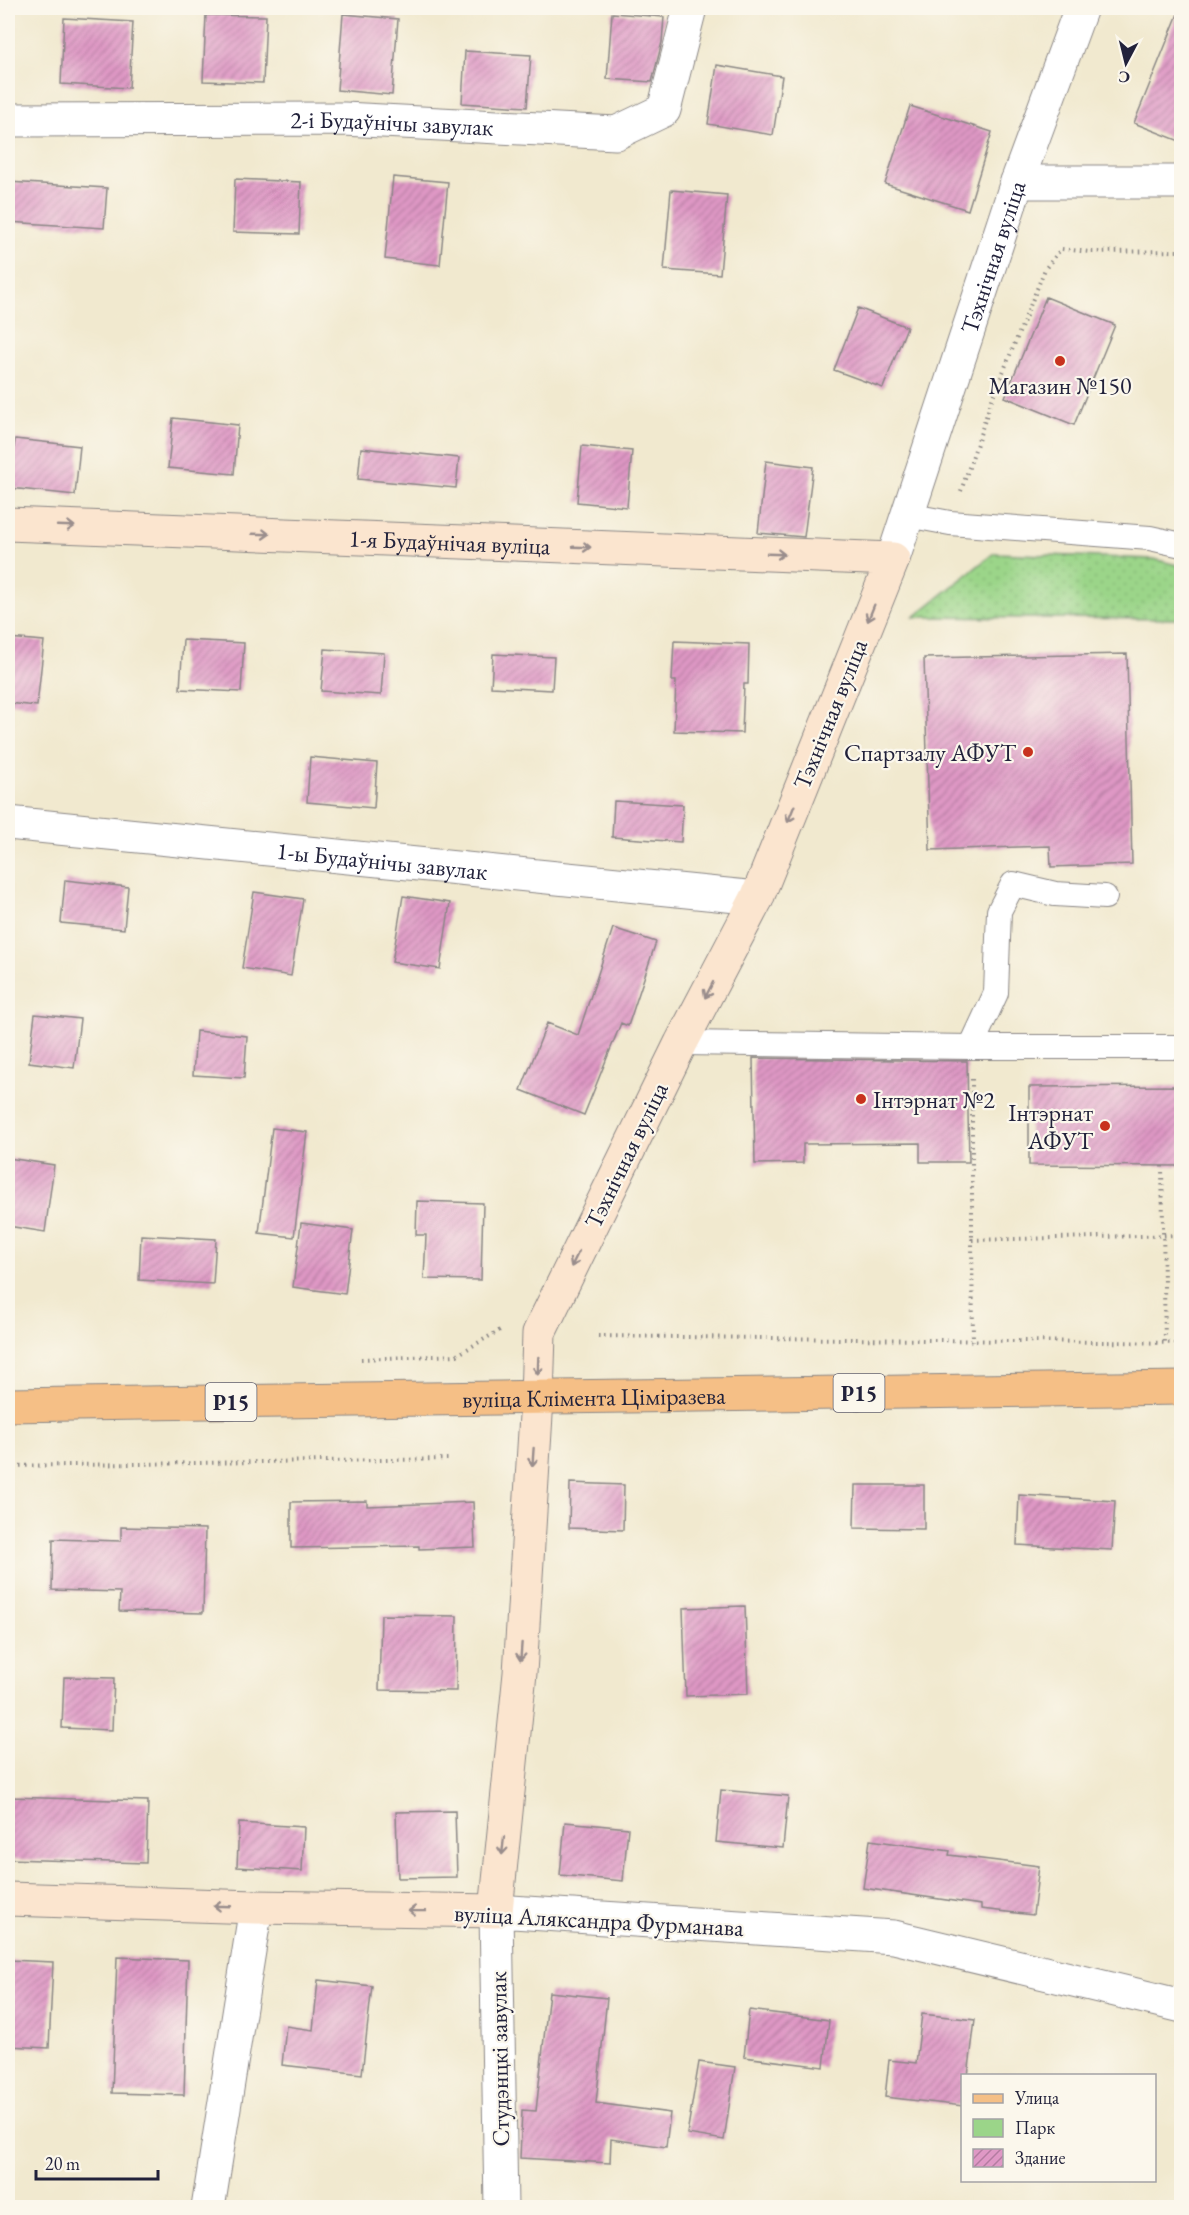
<svg xmlns="http://www.w3.org/2000/svg" width="1189" height="2215" viewBox="0 0 1189 2215" font-family="'EB Garamond',serif">
<style>
.green{fill:url(#green-dots);stroke:#5e7c62;stroke-width:1.5}
.building{fill:url(#building-hatch)}
.lines{fill:none;stroke-linecap:round;stroke-linejoin:round}
.lane-casing{stroke:#8a8685;stroke-width:26}
.street-casing{stroke:#8a8685;stroke-width:35}
.secondary-casing{stroke:#8a8685;stroke-width:35}
.primary-casing{stroke:#8a8685;stroke-width:35}
.path{stroke:#8a8685;stroke-width:4;stroke-dasharray:1.5 4.5;stroke-linecap:butt}
.lane{stroke:#fff;stroke-width:24}
.street{stroke:#fff;stroke-width:33}
.secondary{stroke:#fbe5cf;stroke-width:33}
.primary{stroke:#f5bf86;stroke-width:33}
.oneway{stroke:#998d8c}
.poi-dot{fill:#c8321e;stroke:#fbf7ec;stroke-width:2}
.labels{text-anchor:middle;dominant-baseline:central;stroke-width:4.5;stroke-linejoin:round;paint-order:stroke}
.shield{fill:#fbf7ec;stroke:#636270;stroke-width:1.5}
.shield-label{font-size:22px;font-weight:bold;fill:#22223b}
.street-label{font-size:24px;fill:#22223b;stroke:#fbf7ec}
.poi-label{font-size:24px;fill:#22223b;stroke:#fbf7ec;text-anchor:end}
</style>
<defs>
<pattern id="green-dots" width="8" height="8" patternUnits="userSpaceOnUse" patternTransform="scale(1.5)"><rect width="8" height="8" fill="#9bd589"/><path d="M2 2h.1M6 6h.1" fill="none" stroke="#85b777" stroke-width="1.8" stroke-linecap="round"/></pattern>
<pattern id="building-hatch" width="6" height="6" patternUnits="userSpaceOnUse" patternTransform="scale(1.5)"><rect width="6" height="6" fill="#df98c5"/><path d="M-1 1l2-2M0 6l6-6M5 7l2-2" fill="none" stroke="#b47ca1"/></pattern>
</defs>
<rect width="100%" height="100%" fill="#fbf7ec"/>
<filter id="ink" filterUnits="userSpaceOnUse"><feTurbulence type="fractalNoise" baseFrequency=".0167" numOctaves="2"/><feDisplacementMap in="SourceGraphic" scale="12" xChannelSelector="R" yChannelSelector="G"/><feConvolveMatrix kernelMatrix="1 2 1 2 8 2 1 2 1" color-interpolation-filters="sRGB"/></filter>
<filter id="wash" filterUnits="userSpaceOnUse"><feTurbulence type="fractalNoise" baseFrequency=".008" numOctaves="4" result="noise"/><feDisplacementMap in="SourceGraphic" scale="24" xChannelSelector="R" yChannelSelector="G"/><feGaussianBlur stdDeviation="1.35" result="paint"/><feColorMatrix in="noise" values="0 0 0 0 0 0 0 0 0 0 0 0 0 0 0 0 0 1.4 0 .05"/><feComposite in="paint" operator="in"/></filter>
<g filter="url(#wash)">
<rect width="100%" height="100%" fill="#f1e9cf"/>
<path class="green" d="M994 553 1154 559 1181 566V619L914 617Z"/>
<g id="blocks">
<path class="building" d="M1180 9H1182V142L1134 123Z
M612 13 664 17 662 42 652 82 607 79Z
M343 14 398 19 392 95 337 90Z
M206 15 266 16 263 83 203 81Z
M64 18 133 22 129 88 61 84Z
M465 51 531 55 527 107 462 103Z
M717 65 782 76 773 135 708 124Z
M910 106 992 132 968 210 885 184Z
M393 177 448 182 440 265 385 259Z
M235 179 301 182 299 234 233 232Z
M8 182 107 188 104 228 8 222Z
M671 190 727 195 720 274 664 270Z
M1046 297 1115 325 1074 425 1005 397Z
M858 308 907 327 883 388 834 370Z
M173 418 238 425 234 474 168 468Z
M15 439 80 446 75 495 10 488Z
M582 446 632 451 627 507 577 502Z
M361 448 459 458 456 488 358 479Z
M766 461 813 467 804 537 758 533Z
M8 638 44 641 37 706 8 703Z
M183 640 244 643 241 692 180 689Z
M674 641 749 644 748 684H744L742 733 674 731 676 681H672Z
M325 649 384 653 381 695 321 691Z
M493 654 554 657 552 690 491 687Z
M1127 654 1132 864 1051 867 1050 846 930 850 924 658Z
M310 757 377 763 374 808 307 802Z
M614 801 683 805 681 842 612 837Z
M65 880 128 887 124 929 61 923Z
M254 892 303 899 291 976 242 968Z
M403 896 450 903 440 969 392 962Z
M613 928 656 942 628 1026 621 1023 584 1115 521 1090 547 1023 578 1035Z
M35 1014 80 1019 74 1068 29 1062Z
M196 1031 247 1036 244 1078 193 1075Z
M753 1058 967 1061 969 1162H920V1143L803 1144V1163L755 1164Z
M1182 1086V1166L1029 1165V1087Z
M272 1128 307 1132 294 1237 259 1233Z
M8 1158 54 1165 45 1232 8 1226Z
M417 1201 483 1203 481 1280 424 1279 426 1235H416Z
M301 1223 353 1230 345 1294 293 1287Z
M141 1235 216 1239 213 1284 139 1280Z
M570 1483 624 1485 623 1530 569 1528Z
M855 1485H924V1529L854 1528Z
M1019 1495 1115 1501 1112 1550 1017 1545Z
M367 1501V1506L473 1502 475 1547 419 1549V1546L291 1548V1502Z
M121 1527 205 1529 203 1613 119 1611 120 1592 52 1590 53 1539 121 1541Z
M745 1606 748 1694 686 1696 683 1608Z
M381 1615 457 1616 456 1691 379 1690Z
M64 1677 114 1678 112 1730 62 1728Z
M721 1790 788 1796 783 1848 716 1842Z
M8 1797 148 1801 146 1863 8 1859Z
M455 1811 457 1877 398 1878 396 1812Z
M565 1822 628 1828 623 1881 560 1875Z
M239 1823 304 1827 302 1871 237 1867Z
M870 1840 950 1851 949 1855 1039 1866 1033 1915 981 1909V1905L863 1888Z
M117 1957 188 1960 184 2095 112 2093Z
M8 1960 53 1962 49 2048 8 2046Z
M318 1980 372 1986 362 2074 282 2065 286 2026 313 2030Z
M549 1992 607 1998 596 2103 670 2113 666 2147 611 2139 610 2163 520 2158 522 2110 536 2111Z
M749 2010 829 2020 824 2067 744 2057Z
M922 2014 975 2020 968 2076H963V2106L885 2097 889 2060 916 2063Z
M699 2062 735 2067 724 2140 687 2134Z"/>
</g>
</g>
<g filter="url(#ink)">
<use href="#blocks" fill-opacity="0" stroke="#8a8685" stroke-width="1.5"/>
<g class="lines">
<g class="lane-casing">
<path id="lane" d="M907 515 950 523 1150 538 1182 545
M681 1043 971 1047H1182
M971 1047 996 993 999 911 1013 884 1055 894 1105 897"/>
</g>
<g class="street-casing">
<g id="street">
<path id="s1" d="M8 120 344 119 616 133 664 110 690 8"/>
<path d="M1017 182H1182"/>
<path id="s2" d="M893 559 1017 182 1081 8"/>
<path id="s3" d="M8 823 757 898"/>
<path d="M208 2208 256 1907"/>
<path d="M501 2208 496 1911 894 1937 1182 2006"/>
</g>
</g>
<g class="secondary-casing">
<g id="secondary">
<path id="s4" d="M8 524 893 559 757 898 681 1043 539 1333 537 1399 520 1673 496 1911 256 1907 8 1899"/>
</g>
</g>
<g class="primary-casing">
<g id="primary">
<path id="s5" d="M8 1405 1182 1388"/>
</g>
</g>
<path class="path" d="M961 491 991 402 1045 269 1061 249 1090 252 1182 251
M972 1079V1240
M1162 1166 1165 1344
M598 1336 1182 1343
M973 1342 972 1240 1182 1235
M361 1359 457 1355 500 1330
M8 1466 450 1459"/>
<use href="#lane" class="lane"/>
<use href="#street" class="street"/>
<use href="#secondary" class="secondary"/>
<use href="#primary" class="primary"/>
</g>
<defs><path id="oneway-shaft" d="M-6 0H5M1.5-3L5.5 0L1.5 3" fill="none" stroke-width="1.6" stroke-linecap="round" stroke-linejoin="round" transform="scale(1.5)"/></defs>
<g class="oneway">
<use href="#oneway-shaft" transform="translate(66 526) rotate(2)"/>
<use href="#oneway-shaft" transform="translate(261 534) rotate(2)"/>
<use href="#oneway-shaft" transform="translate(582 547) rotate(2)"/>
<use href="#oneway-shaft" transform="translate(776 554) rotate(2)"/>
<use href="#oneway-shaft" transform="translate(871 613) rotate(112)"/>
<use href="#oneway-shaft" transform="translate(791 814) rotate(112)"/>
<use href="#oneway-shaft" transform="translate(709 990) rotate(117)"/>
<use href="#oneway-shaft" transform="translate(575 1259) rotate(116)"/>
<use href="#oneway-shaft" transform="translate(538 1366) rotate(92)"/>
<use href="#oneway-shaft" transform="translate(533 1457) rotate(94)"/>
<use href="#oneway-shaft" transform="translate(521 1652) rotate(94)"/>
<use href="#oneway-shaft" transform="translate(503 1846) rotate(96)"/>
<use href="#oneway-shaft" transform="translate(222 1906) rotate(-178)"/>
<use href="#oneway-shaft" transform="translate(417 1911) rotate(-179)"/>
</g>
</g>
<g class="poi-dot">
<circle cx="1060" cy="361" r="6"/>
<circle cx="1028" cy="752" r="6"/>
<circle cx="861" cy="1099" r="6"/>
<circle cx="1105" cy="1126" r="6"/>
</g>
<g class="labels">
<g class="shield">
<rect x="833.5" y="1374" width="51" height="38" rx="4.5"/>
<rect x="205.5" y="1383" width="51" height="38" rx="4.5"/>
</g>
<g class="shield-label">
<text x="859" y="1393">Р15</text>
<text x="231" y="1402">Р15</text>
</g>
<g class="street-label">
<text stroke="none"><textPath href="#s1" startOffset="384">2-і Будаўнічы завулак</textPath></text>
<text stroke="none"><textPath href="#s2" startOffset="318">Тэхнічная вуліца</textPath></text>
<text stroke="none"><textPath href="#s4" startOffset="442">1-я Будаўнічая вуліца</textPath></text>
<text transform="translate(830 714) rotate(-68)">Тэхнічная вуліца</text>
<text stroke="none"><textPath href="#s3" startOffset="376">1-ы Будаўнічы завулак</textPath></text>
<text transform="translate(626 1155) rotate(-64)">Тэхнічная вуліца</text>
<text stroke="none"><textPath href="#s5" startOffset="586">вуліца Клімента Ціміразева</textPath></text>
<text transform="translate(599 1920) rotate(3)">вуліца Аляксандра Фурманава</text>
<text transform="translate(499 2059) rotate(-91)">Студэнцкі завулак</text>
</g>
<g class="poi-label">
<text x="1060" y="385" text-anchor="middle">Магазин №150</text>
<text x="1016" y="752">Спартзалу АФУТ</text>
<text x="873" y="1099" text-anchor="start">Інтэрнат №2</text>
<text x="1093" y="1112">Інтэрнат<tspan x="1093" dy="28">АФУТ</tspan></text>
</g>
</g>
<rect width="1189" height="2215" fill="none" stroke="#fbf7ec" stroke-width="30"/>
<rect x="961" y="2074" width="195" height="108" fill="#fbf7ec" stroke="#a4a2a5" stroke-width="1.5"/>
<rect x="973" y="2094" width="30" height="9" fill="#f5bf86" stroke="#a4a2a5" stroke-width="1.5"/>
<text x="1015" y="2104" font-size="18" fill="#22223b">Улица</text>
<rect x="973" y="2119" width="30" height="18" fill="#9bd589" stroke="#a4a2a5" stroke-width="1.5"/>
<text x="1015" y="2134" font-size="18" fill="#22223b">Парк</text>
<rect x="973" y="2149" width="30" height="18" fill="url(#building-hatch)" stroke="#a4a2a5" stroke-width="1.5"/>
<text x="1015" y="2164" font-size="18" fill="#22223b">Здание</text>
<g transform="translate(1126 63) rotate(187)" stroke="#fbf7ec" stroke-width="4.5" paint-order="stroke">
<path d="M0-4.5L10 22L0 15L-10 22Z" fill="#22223b"/>
<text y="-9" font-size="16" font-weight="bold" text-anchor="middle" fill="#22223b">С</text>
</g>
<path d="M36 2170v9h122v-9" fill="none" stroke="#22223b" stroke-width="3"/>
<text x="45" y="2170" font-size="18" fill="#22223b" stroke="#fbf7ec" stroke-width="4.5" paint-order="stroke">20 m</text>
</svg>
